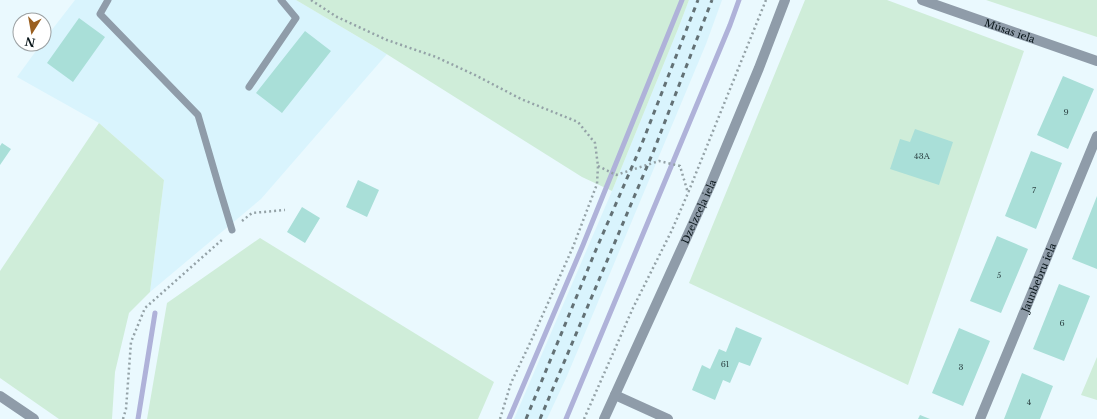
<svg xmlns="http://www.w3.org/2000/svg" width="1097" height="419" viewBox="0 0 1097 419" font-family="'Libre Baskerville',serif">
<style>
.built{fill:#d9f4fd}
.green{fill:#cfedd9}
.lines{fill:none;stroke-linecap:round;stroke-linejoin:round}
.stream{stroke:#afb2d9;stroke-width:5}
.building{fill:#a9dfd8}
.path{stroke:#94a2a7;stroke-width:2.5;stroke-dasharray:2 3;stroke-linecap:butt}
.lane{stroke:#8f9ca9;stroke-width:7}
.street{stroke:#8f9ca9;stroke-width:10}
.rail{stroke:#637175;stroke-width:3;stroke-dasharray:5 5;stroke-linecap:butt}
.labels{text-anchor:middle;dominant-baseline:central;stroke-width:3.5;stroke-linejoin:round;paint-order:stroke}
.number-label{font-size:8px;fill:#304748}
.street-label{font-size:10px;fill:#071418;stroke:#fff}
</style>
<rect width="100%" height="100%" fill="#eaf9fe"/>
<path class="built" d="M75 0H296L387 54 261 199 150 292 164 180 99 123 17 77 41 44H44V40Z
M689 0H722L706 44 567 376 547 419H514L612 191 678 29Z"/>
<path class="green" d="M296 0H689L678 29 612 191 582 177 377 48Z
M805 0H887L1024 51 908 385 689 283Z
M986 0H1097V37Z
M99 123 164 180 150 292 129 313 115 372 112 419H59L0 378V271Z
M260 238 494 382 478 419H147L167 303Z
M1097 357V400L1081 395Z"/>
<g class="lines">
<path class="stream" d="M138 419 155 313
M509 419 583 245 682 0
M566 419 730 25 739 0"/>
</g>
<path class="building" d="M79 18 105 37 73 82 47 63Z
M305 31 331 51 282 113 256 93Z
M1063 76 1094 89 1068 149 1037 135Z
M915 129 953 142 939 185 890 169 900 139 910 142Z
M2 143 11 149 0 165V146Z
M1031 151 1062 163 1036 229 1005 216Z
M358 180 379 190 367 217 346 207Z
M1097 196V269L1072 259Z
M302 207 320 218 305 243 287 232Z
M997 236 1028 249 1001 313 970 301Z
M1059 284 1090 296 1064 361 1033 349Z
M736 327 762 338 750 366 739 362 730 383 723 380 715 400 692 390 702 365 710 369 719 349 726 352Z
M959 328 990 341 963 406 932 393Z
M1022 373 1053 386 1040 419H1004Z
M920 415 930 419H918Z"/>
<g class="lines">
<path class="path" d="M311 0 337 17 387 40 436 57 475 75 521 99 578 122 595 143 598 166 597 184 573 247 531 341 511 383 500 419
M598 166 616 175 659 161 680 166 688 193
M242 221 252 213 285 210
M123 419 126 409 131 342 145 308 224 238
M584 419 633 308 672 230 688 193 766 0"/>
<path class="lane" d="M108 0 100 14 198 115 219 187 232 230
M249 87 296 18 281 0"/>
<g class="street">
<path id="s1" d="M922 0 1097 61"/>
<path d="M615 395 668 419"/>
<path d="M0 396 34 419"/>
<path id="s2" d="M604 419 710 186 759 68 785 0"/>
<path id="s3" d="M980 419 1097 136"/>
</g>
<path class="rail" d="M526 419 595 252 641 146 698 0
M540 419 654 150 712 0"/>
</g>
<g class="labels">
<g class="number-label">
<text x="1066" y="112">9</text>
<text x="922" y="156">43A</text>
<text x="1034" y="190">7</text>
<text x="999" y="275">5</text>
<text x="1062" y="323">6</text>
<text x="725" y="364">61</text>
<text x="961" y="367">3</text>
<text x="1029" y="402">4</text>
</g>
<g class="street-label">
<text stroke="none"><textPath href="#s1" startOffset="93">Mūsas iela</textPath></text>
<text stroke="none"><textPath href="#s2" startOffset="228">Dzelzceļa iela</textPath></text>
<text stroke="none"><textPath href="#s3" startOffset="153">Jaunbebru iela</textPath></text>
</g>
</g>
<g transform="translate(32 32) rotate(191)"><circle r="19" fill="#ffffff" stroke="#9ca1a3"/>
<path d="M0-3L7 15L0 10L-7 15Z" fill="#9a5f20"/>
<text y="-6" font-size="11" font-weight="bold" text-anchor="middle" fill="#071418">N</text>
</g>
</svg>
